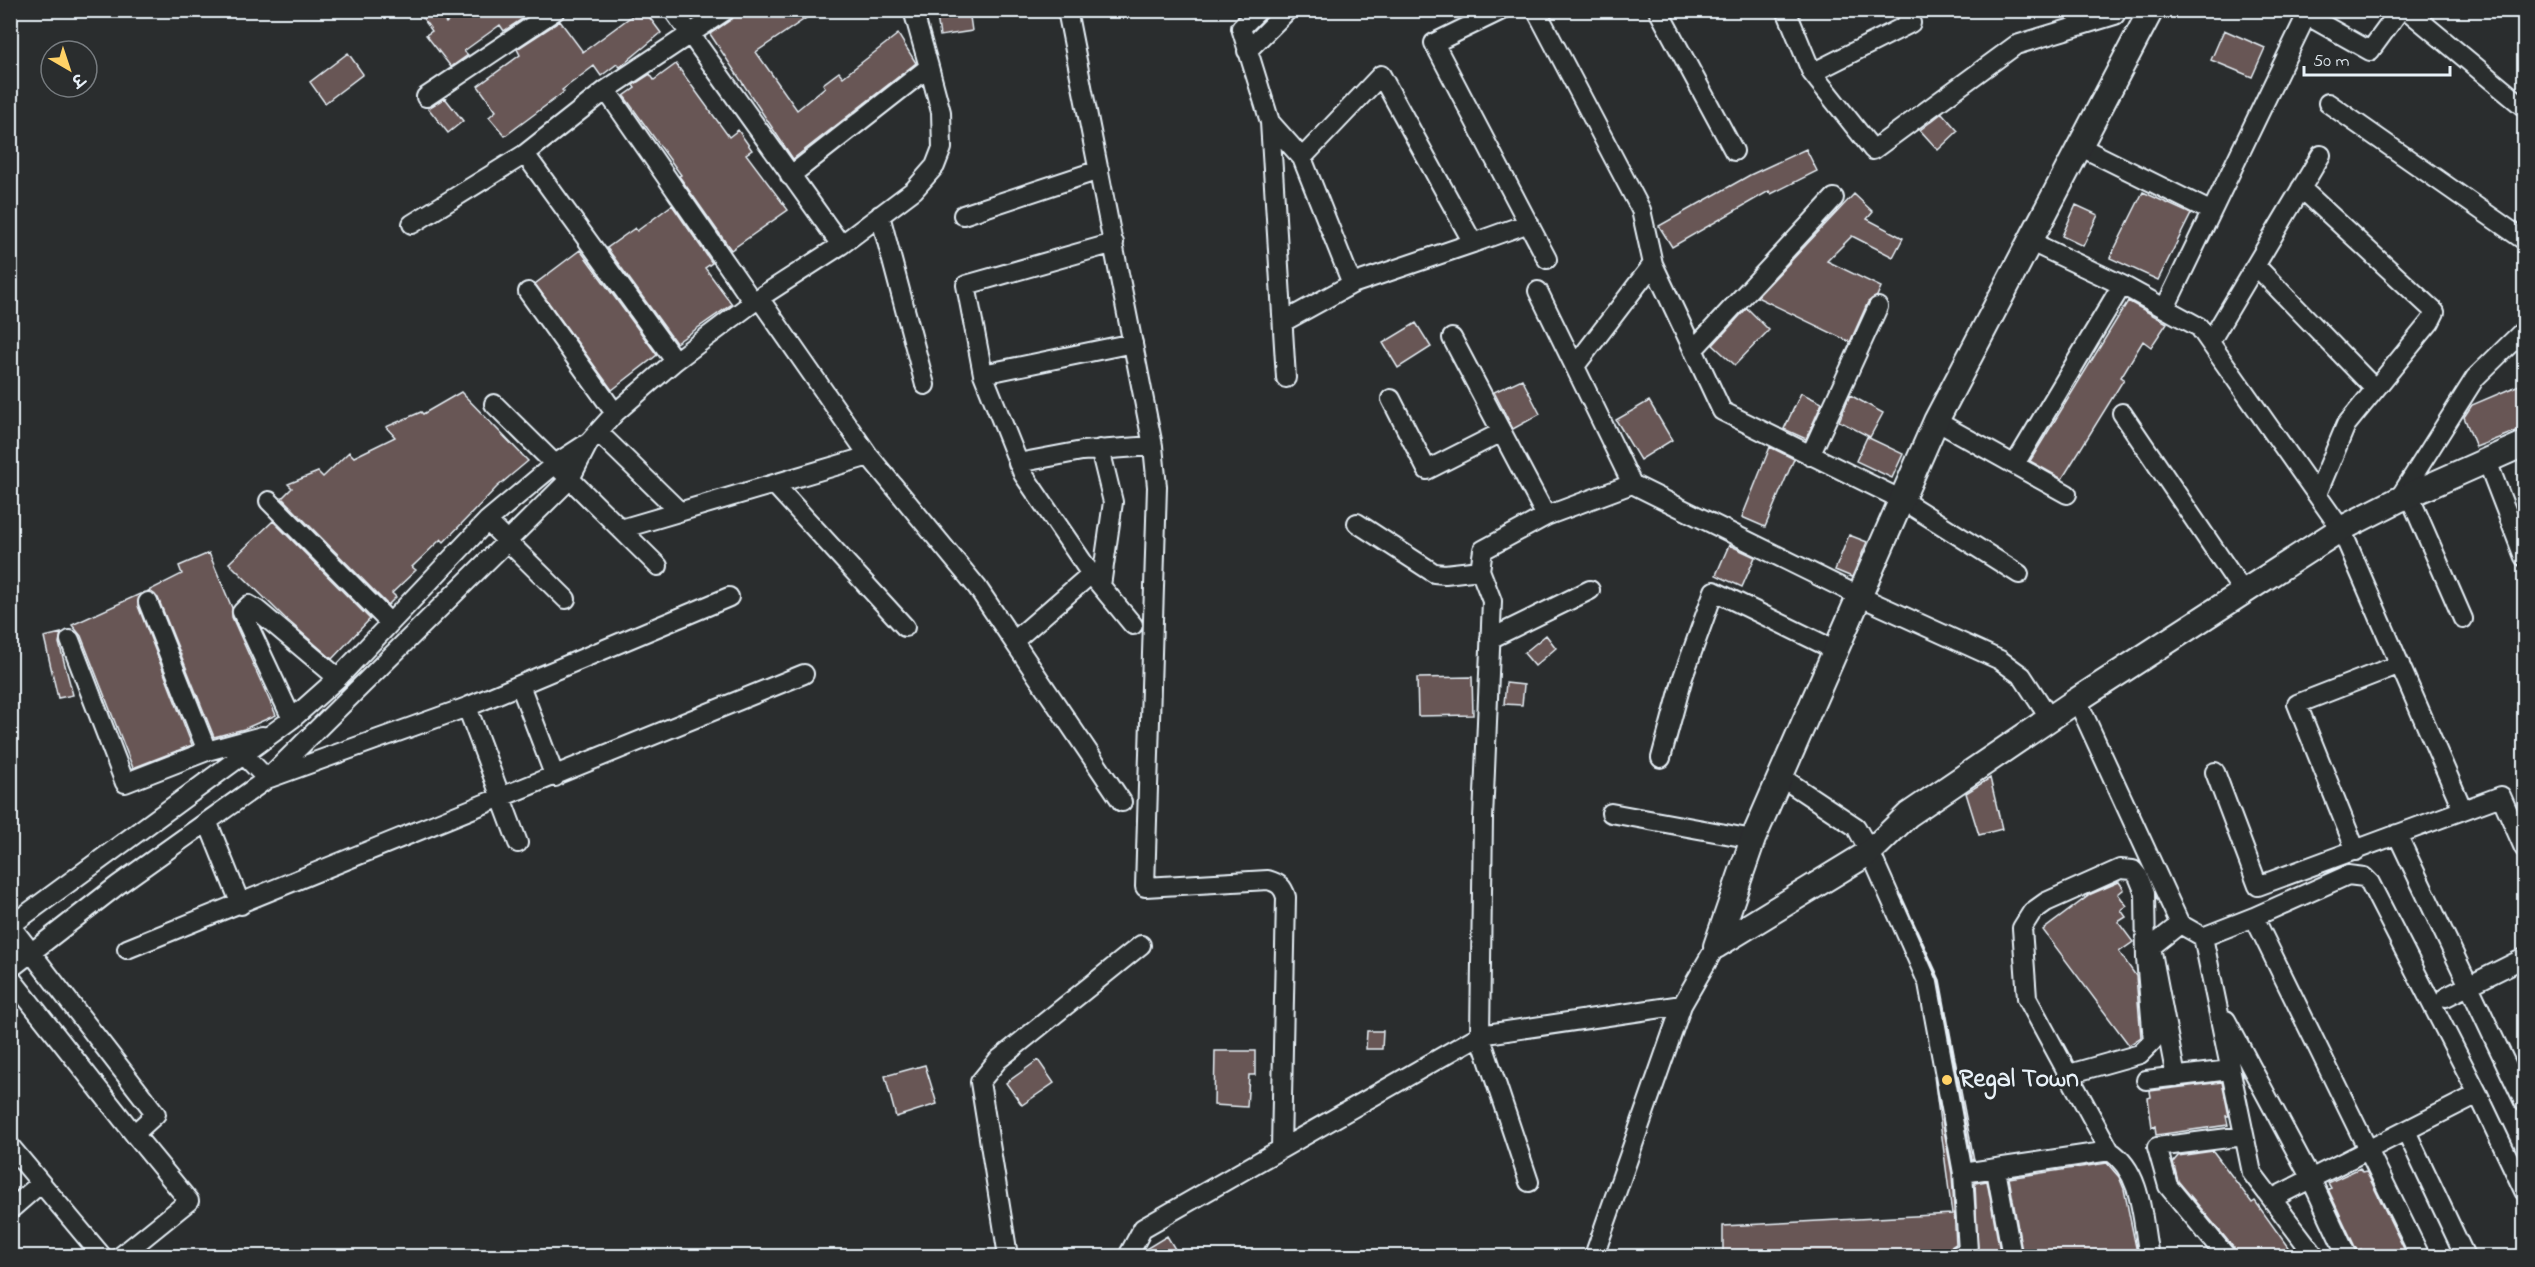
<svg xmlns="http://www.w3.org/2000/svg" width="2535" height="1267" viewBox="0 0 2535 1267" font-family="'Indie Flower','Playpen Sans Deva',sans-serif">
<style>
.building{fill:#685654;stroke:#e8f1f8;stroke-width:1.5}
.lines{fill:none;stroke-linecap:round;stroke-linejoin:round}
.street-casing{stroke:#e8f1f8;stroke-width:22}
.secondary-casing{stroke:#e8f1f8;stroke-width:28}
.street{stroke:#2a2d2e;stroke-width:18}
.secondary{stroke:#2a2d2e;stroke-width:24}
.poi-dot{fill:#ffd166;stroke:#2a2d2e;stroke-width:2}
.labels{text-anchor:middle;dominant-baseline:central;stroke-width:5;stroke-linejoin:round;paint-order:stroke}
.poi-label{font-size:26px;font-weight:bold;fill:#e8f1f8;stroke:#2a2d2e;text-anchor:start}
</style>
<rect width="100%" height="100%" fill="#2a2d2e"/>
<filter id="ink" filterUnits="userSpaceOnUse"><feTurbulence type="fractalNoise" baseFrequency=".0167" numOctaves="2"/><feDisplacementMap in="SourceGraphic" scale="12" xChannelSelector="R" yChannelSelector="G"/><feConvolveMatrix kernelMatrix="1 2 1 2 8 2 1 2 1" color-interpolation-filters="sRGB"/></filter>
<g filter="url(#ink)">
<path class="building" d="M417 10H437L446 23 462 10 533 12 504 31 500 25 464 51 468 55 451 67 426 35 432 31Z
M640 10H644L661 33 620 67 617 64 601 76 594 66 562 90 564 92 505 136 489 117 496 111 478 86 520 55 517 49 560 21 583 52Z
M737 10H818L756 52 797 110 825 87 823 84 839 72 843 77 898 34 916 63 793 159 710 34 732 19Z
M936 10H969L972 31 940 36Z
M2224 30 2265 48 2252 77 2211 60Z
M348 53 363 74 325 103 310 82Z
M676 64 729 137 738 130 752 150 746 154 788 210 731 250 679 176 681 175 624 96 635 88 633 85 650 74 654 80Z
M445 98 463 121 448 133 428 108Z
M1942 113 1958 131 1938 150 1920 130Z
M1806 149 1817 171 1771 194 1769 191 1672 247 1659 226 1750 175Z
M2143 192 2191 214 2158 280 2110 258Z
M1854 194 1873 212 1867 219 1903 238 1893 257 1852 236 1827 261 1881 287 1877 296 1868 302 1850 342 1757 297Z
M672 205 712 263 705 268 732 304 676 343 607 248 635 228 637 231Z
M2076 205 2098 215 2083 246 2062 236Z
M580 250 657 355 612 390 535 284Z
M2128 301 2167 323 2151 347 2143 341 2121 377 2124 379 2062 479 2030 461Z
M1747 308 1769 330 1735 365 1713 345Z
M1416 323 1431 347 1398 368 1383 343Z
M1522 379 1540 414 1513 429 1494 392Z
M2524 383V428L2476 447 2464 417 2472 405Z
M461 392 528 461 497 487 444 542 441 539 412 567 416 570 392 593 396 597 388 605 282 498 292 488 288 484 318 472 323 477 349 452 354 457 395 437 386 427 421 412 423 414Z
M1801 393 1822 403 1806 439 1784 429Z
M1850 395 1883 413 1870 437 1839 421Z
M1649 401 1672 440 1640 460 1616 420Z
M1867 437 1903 454 1892 478 1856 461Z
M1770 447 1794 459 1765 527 1742 517Z
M273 521 370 619 332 659 285 618 229 563Z
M1849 535 1867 542 1852 577 1835 570Z
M1729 545 1755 557 1742 587 1716 575Z
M209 553 232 608V617L276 715 244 729 214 737 158 598 148 591 182 574 179 566Z
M140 594 138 606 192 745 133 768 81 636 72 625Z
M61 633 59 643 73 695 58 698 44 637Z
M1546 635 1556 648 1535 666 1524 653Z
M1472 677 1473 715 1418 716 1417 678Z
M1506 683 1524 685 1522 705 1504 704Z
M1990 778 2002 829 1979 835 1966 793Z
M2119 882 2124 889 2118 894 2127 906 2121 910 2126 917 2118 922 2133 942 2119 952 2136 976 2141 1037 2129 1045 2043 930 2091 894Z
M1901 895 1940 980 1974 1160H1972L1939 981Z
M1367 1031H1383L1382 1049H1366Z
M1215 1051H1255V1075H1249L1247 1107 1214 1105Z
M1038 1060 1054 1083 1022 1105 1006 1083Z
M925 1065 937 1104 896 1117 885 1076Z
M1934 1076 1952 1174 1956 1244 1948 1249 1946 1257H1723V1226L1952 1214Z
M2222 1082 2229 1116H2226L2228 1125 2156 1135 2155 1126 2152 1127 2148 1098 2151 1097 2150 1091Z
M2213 1151 2252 1203 2255 1201 2295 1257H2237L2235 1249 2178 1181 2173 1162 2178 1156Z
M2107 1163 2119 1177 2124 1189 2138 1257H2023L2009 1178Z
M2360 1168 2362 1172 2366 1171 2408 1257H2364L2361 1249 2357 1251 2328 1189 2331 1188 2328 1183Z
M1987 1181 2001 1257H1978L1975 1183Z
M1167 1236 1175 1249 1164 1257H1140L1144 1250Z"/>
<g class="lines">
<g class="street-casing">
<path id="street" d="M673 10 841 245
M1067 10 1153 446 1157 487 1145 887 1268 880C1278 883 1283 886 1286 897L1281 1149
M1259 10 1241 28 1270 122 1286 378
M1502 10 1434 43 1547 259
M1536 10 1641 210 1653 264 1722 411 1902 500 2019 574
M1658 10 1734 151
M1786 10 1812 73 1873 150 2016 45 2115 15
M2407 10 2524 107
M2306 15 2370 51 2400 10
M1247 51 1288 10
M1812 73 1911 23 1905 10
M606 90 753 302
M426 97 556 10
M2328 103 2524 240
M1270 122 1302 158 1352 284
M2081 147 2210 211
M790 176 929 67 913 10
M2301 188 2435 312 2430 322 2346 425 2317 494
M880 215 925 385
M963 215 1099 170
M412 224 525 154
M2029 241 2122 285 2199 327 2341 529 2462 808
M1114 243 966 285 983 374 1133 343
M1473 243 1529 223
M2257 267 2374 388
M1538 291 1632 484
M528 292 615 413
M759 298 869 456 977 587 1122 802
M2165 308 2309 10
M1283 322 1352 284 1473 243 1381 75 1302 158
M1452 338 1546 516
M2210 342 2321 155
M1693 350 1834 198
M675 361 525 154 606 90 726 10
M1575 366 1653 264
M983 374 1023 474 1091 574 1133 625
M1391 399 1427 470 1502 432
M494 404 658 566
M2122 413 2244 593
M1936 421 2067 494
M598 432 679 511
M1100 449 1113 502 1101 586
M1810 456 1878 307
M2487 461 2524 557
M1018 463 1082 451 1153 446
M2015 464 2122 285
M774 484 905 627
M2409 495 2463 619
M2398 500 2475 378 2524 330
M269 501 390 623
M487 521 566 599
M1357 523 1434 573 1445 574 1480 570
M621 529 869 456
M148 602 207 751
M1490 639 1590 590
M70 640 125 783 207 751 262 736
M1014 641 1091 574
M520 685 555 777
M2077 700 2180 924 2203 937 2254 917 2420 1256
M467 707 518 843
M292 719 242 612 249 605 256 609 338 678
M243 754 267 779 467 707 729 597
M1661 758 1683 677 1714 591 1837 651
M2215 772 2258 886 2501 796 2524 848
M1781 777 1856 827 1870 852 1928 983 1963 1173 1968 1251 1957 1256
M1611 813 1753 839
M208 823 241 905
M2397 834 2524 1102
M2356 851 2297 704 2400 664
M2254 917 2348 875 2364 877 2370 883 2478 1094 2273 1198
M10 925 156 1114 134 1134 10 977
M10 926 292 719 338 678 487 521 555 464 589 442 615 413 675 361 759 298 841 245 914 190 935 166 942 148 941 112 929 67
M2203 937 2252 1173 2315 1256
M127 949 804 674
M10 969 118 885 267 779 570 479 588 444
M2446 997 2524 958
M2226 1020 2311 1179 2347 1256
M2069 1074 2140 1054 2153 1041 2146 958 2145 893 2138 876 2133 870 2120 869 2046 902 2032 912 2022 928 2027 998 2110 1151
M2176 1077 2151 947 2180 924
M2146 1080 2230 1070
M2478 1094 2524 1191
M2406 1131 2465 1256
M10 1146 102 1256
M1996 1170 2012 1256
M1963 1173 2110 1151C2143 1173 2142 1221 2149 1256
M1529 1182 1480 1035 1483 819 1492 601 1480 570 1483 550 1546 516 1632 484 1861 597 2000 660 2022 676 2050 719
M10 1210 41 1183
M121 1256 189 1201 134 1134
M1008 1256 980 1082 998 1060 1141 945
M1128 1256 1143 1228 1480 1035 1682 1005
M1594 1256 1682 1005 1716 946
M2226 1256 2168 1186 2157 1147 2244 1136"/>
</g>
<g class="secondary-casing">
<path id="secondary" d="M1716 946 1753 839 1936 421 2151 10
M1716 946 1870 852 1908 815 2077 700 2341 529 2398 500 2524 444"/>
</g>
<use href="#street" class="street"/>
<use href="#secondary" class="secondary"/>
</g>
</g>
<circle class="poi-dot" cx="1947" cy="1080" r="6"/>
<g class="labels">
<g class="poi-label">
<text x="1959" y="1080">Regal Town</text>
</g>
</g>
<rect width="2535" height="1267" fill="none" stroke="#2a2d2e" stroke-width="36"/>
<rect x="18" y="18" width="2499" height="1231" fill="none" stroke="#e8f1f8" stroke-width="2" filter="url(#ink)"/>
<g transform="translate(69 69) rotate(141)"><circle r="28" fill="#2a2d2e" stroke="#767b7f" stroke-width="1.5"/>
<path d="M0-4.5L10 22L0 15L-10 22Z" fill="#ffd166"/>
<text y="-9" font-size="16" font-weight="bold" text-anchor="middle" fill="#e8f1f8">उ</text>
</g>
<path d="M2304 66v9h146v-9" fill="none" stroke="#e8f1f8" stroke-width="3"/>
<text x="2313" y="66" font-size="18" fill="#e8f1f8" stroke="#2a2d2e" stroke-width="4.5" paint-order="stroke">50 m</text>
</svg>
